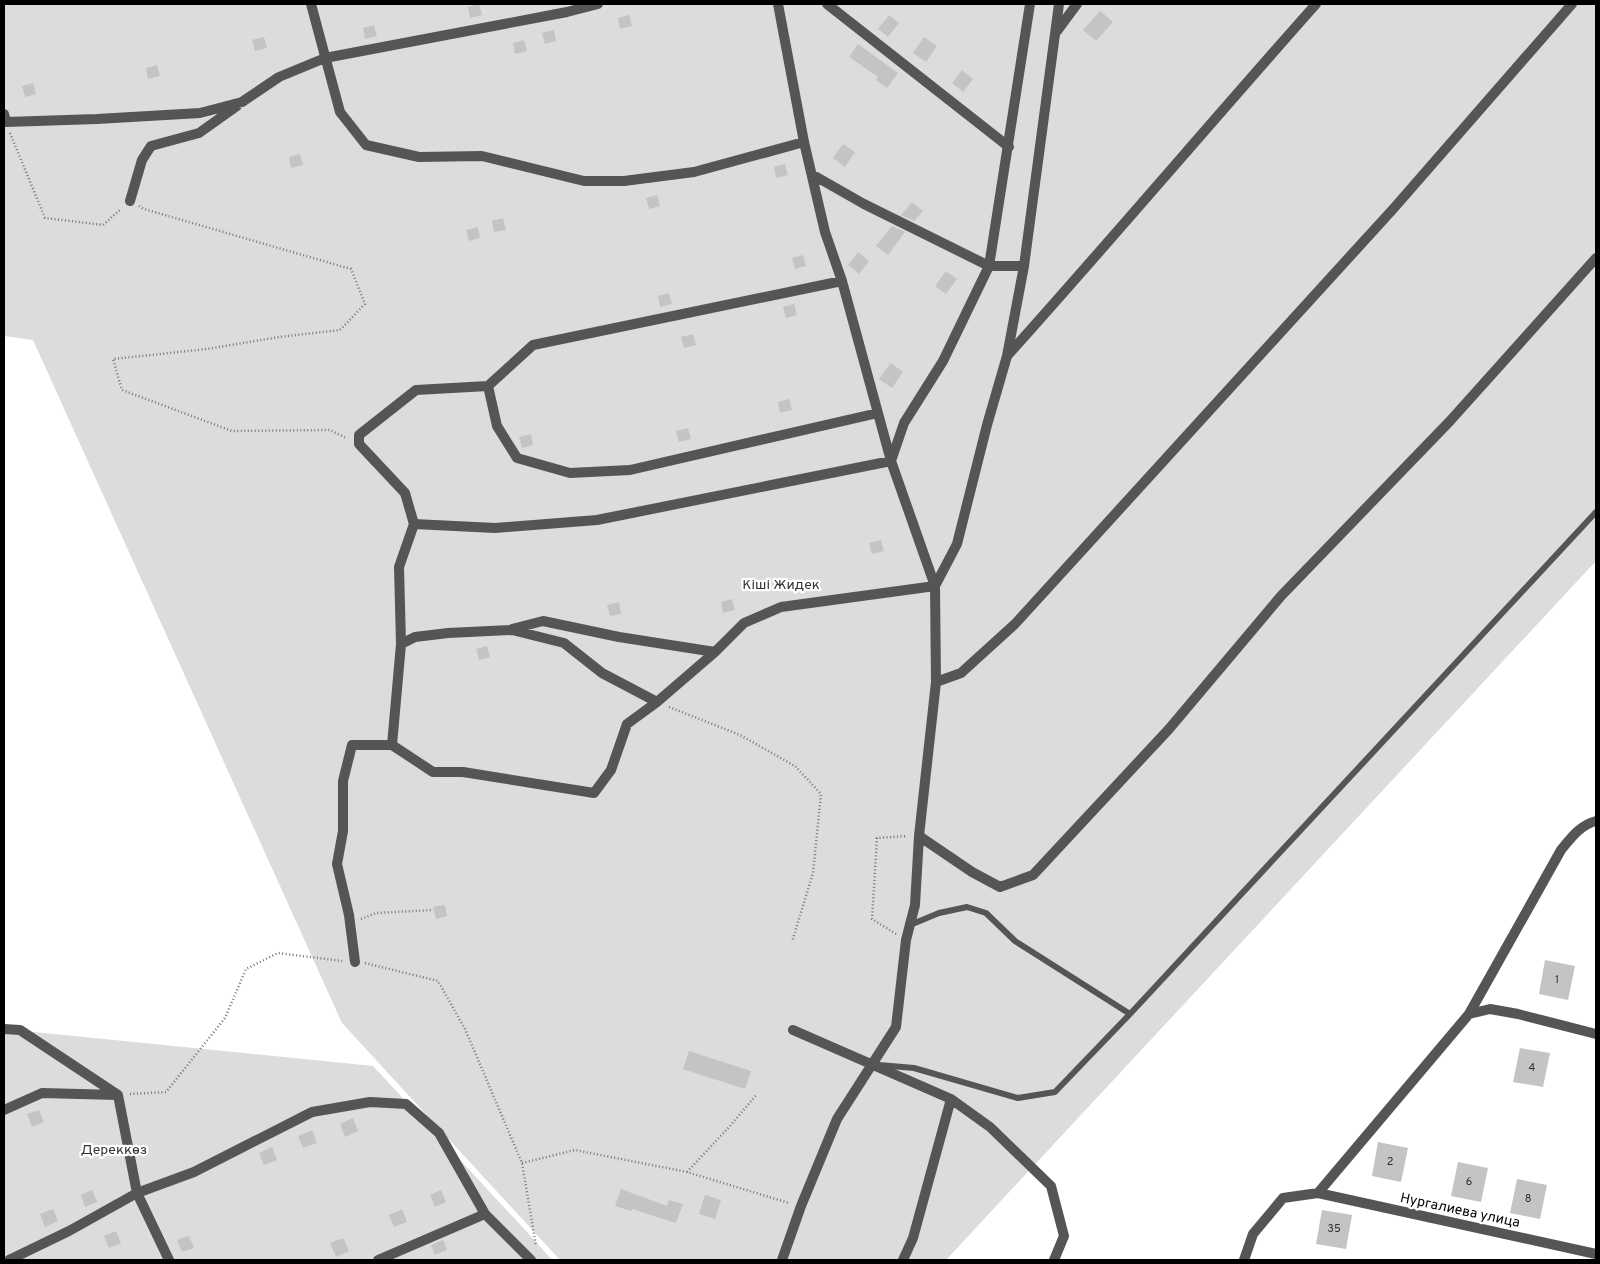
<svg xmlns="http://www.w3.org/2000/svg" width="1600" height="1264" viewBox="0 0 1600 1264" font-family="Overpass,sans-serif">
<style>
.green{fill:#dcdcdc}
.building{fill:#c4c4c4}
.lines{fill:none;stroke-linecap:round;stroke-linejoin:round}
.path{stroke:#777;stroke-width:2.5;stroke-dasharray:1 2.5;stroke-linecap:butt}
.service{stroke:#555;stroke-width:6}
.minor{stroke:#555;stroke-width:10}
.labels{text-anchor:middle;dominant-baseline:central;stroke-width:4.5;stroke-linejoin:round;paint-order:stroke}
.number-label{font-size:11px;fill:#313131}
.park-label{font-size:14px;fill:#333;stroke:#fff}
.street-label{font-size:14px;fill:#000;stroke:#fff}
</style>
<rect width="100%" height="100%" fill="#fff"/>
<path class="green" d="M4 4H1596V561L946 1260H560L342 1023 33 340 4 336Z
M4 1029 373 1066 527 1232 552 1260H4Z"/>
<path class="building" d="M479 4 482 15 470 18 468 7Z
M1100 11 1113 22 1096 41 1083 30Z
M629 15 632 26 620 29 618 18Z
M889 15 899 23 888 37 878 29Z
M374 25 377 36 365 39 363 28Z
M554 30 556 41 545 44 542 33Z
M264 37 267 48 255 51 252 40Z
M924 37 937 46 926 62 913 53Z
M524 40 527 51 515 54 513 43Z
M858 44 898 73 887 88 876 80 878 77 849 57Z
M157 65 160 76 148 79 146 68Z
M962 70 973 79 963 92 952 83Z
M33 83 36 94 25 97 22 86Z
M843 144 855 152 845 167 833 158Z
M300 154 303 165 291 168 289 157Z
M785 164 788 175 776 178 774 167Z
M657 195 660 206 649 209 646 198Z
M912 202 923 211 914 221 901 215Z
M503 218 506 230 494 232 492 221Z
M892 226 905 232 888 255 876 246Z
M478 227 480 238 469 241 466 230Z
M858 252 869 261 859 274 848 265Z
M803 255 806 266 795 269 792 258Z
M946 271 957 279 946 294 935 286Z
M669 293 672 304 660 307 658 296Z
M794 304 797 315 786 318 783 307Z
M693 334 696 345 684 348 681 337Z
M891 363 903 372 892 388 879 379Z
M789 399 792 410 780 413 778 402Z
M688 428 691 439 679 442 676 431Z
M531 434 533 445 522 448 519 437Z
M881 540 884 551 872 554 869 543Z
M732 599 735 610 723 613 721 602Z
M619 602 621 614 610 616 607 605Z
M487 646 490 657 479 660 476 649Z
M445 905 447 916 436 919 433 907Z
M1545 960 1575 966 1568 1000 1539 994Z
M1520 1048 1550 1053 1543 1087 1513 1082Z
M689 1051 751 1071 745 1089 683 1069Z
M39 1110 44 1122 32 1127 27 1114Z
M353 1118 358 1131 345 1137 340 1124Z
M312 1130 317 1143 303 1148 298 1136Z
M1378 1142 1408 1148 1401 1182 1372 1176Z
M272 1147 277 1160 264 1165 259 1153Z
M1458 1162 1488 1168 1481 1202 1451 1196Z
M1517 1179 1547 1185 1540 1219 1510 1213Z
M621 1189 667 1206 669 1200 683 1204 676 1223 632 1209 631 1211 615 1206Z
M92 1190 97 1202 85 1207 81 1195Z
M441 1190 446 1202 435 1207 430 1195Z
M705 1195 721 1200 715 1219 699 1214Z
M53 1209 58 1221 45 1227 40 1214Z
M402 1209 407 1222 394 1227 389 1215Z
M1322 1210 1352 1215 1346 1249 1316 1244Z
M116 1231 121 1243 109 1248 104 1236Z
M189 1236 194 1248 182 1252 177 1240Z
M343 1238 349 1251 336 1257 330 1243Z
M443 1240 447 1250 435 1255 431 1245Z"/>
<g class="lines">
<path class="path" d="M10 133 45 218 103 225 121 209
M139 206 144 209 351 269 365 304 340 330 279 337 207 349 113 359 122 390 232 431 330 430 346 438
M669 707 740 735 795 766 821 794 813 873 792 942
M361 919 376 913 433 910
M896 934 872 919 877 838 907 836
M365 963 438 981 465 1029 522 1163 536 1246
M130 1094 166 1092 225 1018 246 969 278 953 342 961
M522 1163 575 1150 687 1172 789 1203
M687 1172 730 1126 757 1094"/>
<path class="service" d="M910 925 939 913 967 907 986 913 1015 941 1130 1014
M879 1065 914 1068 1018 1098 1055 1092 1130 1014 1596 512"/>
<path class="minor" d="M311 4 340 112 366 145 419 157 482 156 584 181H624L694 172 804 142
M827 4 1009 147
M1057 31 1077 4
M4 114 6 122 97 119 200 113 242 102 279 77 325 58 567 12 598 4
M813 175 864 204 989 266H1024
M130 201 142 160 151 146 199 133 237 106
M842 281 533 345 488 386 497 426 517 458 570 473 630 470 878 413
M1008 355C1112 239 1213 120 1316 4
M414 524 495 528 597 520 891 461 842 281 825 232 804 142 778 4
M935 586 957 544 987 425 1007 356 1024 266 1059 4
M512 629 543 621 619 637 715 652
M401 644 399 567 414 524 405 493 359 444V435L416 390 488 386
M936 682 961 673 1015 624 1394 208 1572 4
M392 745 401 644 415 637 448 633 512 630 564 643 602 673 657 702
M919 836 972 872 1000 887 1033 875 1169 729 1281 596 1450 421 1596 258
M355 962 349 915 337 864 343 831V781L352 745H392L433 772H463L594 793 611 770 627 724 657 702 715 652 744 623 781 607 935 586
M1469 1014 1490 1009 1518 1014 1596 1034
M4 1029 20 1030 118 1095 137 1193 169 1260
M793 1030 951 1099 990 1127 1051 1186 1064 1236 1054 1260
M4 1110 42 1093 117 1095
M1318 1193 1596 1254
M9 1260 69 1231 137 1193 194 1172 312 1112 370 1102 406 1104 439 1133 485 1214 531 1260
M378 1260 485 1214
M782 1260 801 1206 837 1119 896 1027 906 940 915 905 919 836 936 682 935 586 891 461 904 423 943 361 989 266 1030 4
M903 1260 913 1238 951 1099
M1244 1260 1253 1234 1283 1198 1318 1193 1469 1014 1561 850C1571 838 1580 825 1596 821"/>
</g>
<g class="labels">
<g class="number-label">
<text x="1557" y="980">1</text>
<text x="1532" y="1068">4</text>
<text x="1390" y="1162">2</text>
<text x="1469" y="1182">6</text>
<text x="1528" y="1199">8</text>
<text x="1334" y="1229">35</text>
</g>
<g class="park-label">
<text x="781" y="585">Кіші Жидек</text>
<text x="114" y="1150">Дереккөз</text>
</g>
<g class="street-label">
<text transform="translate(1460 1211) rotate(12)">Нургалиева улица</text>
</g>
</g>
<rect width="1600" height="1264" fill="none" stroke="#000000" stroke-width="10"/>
</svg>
